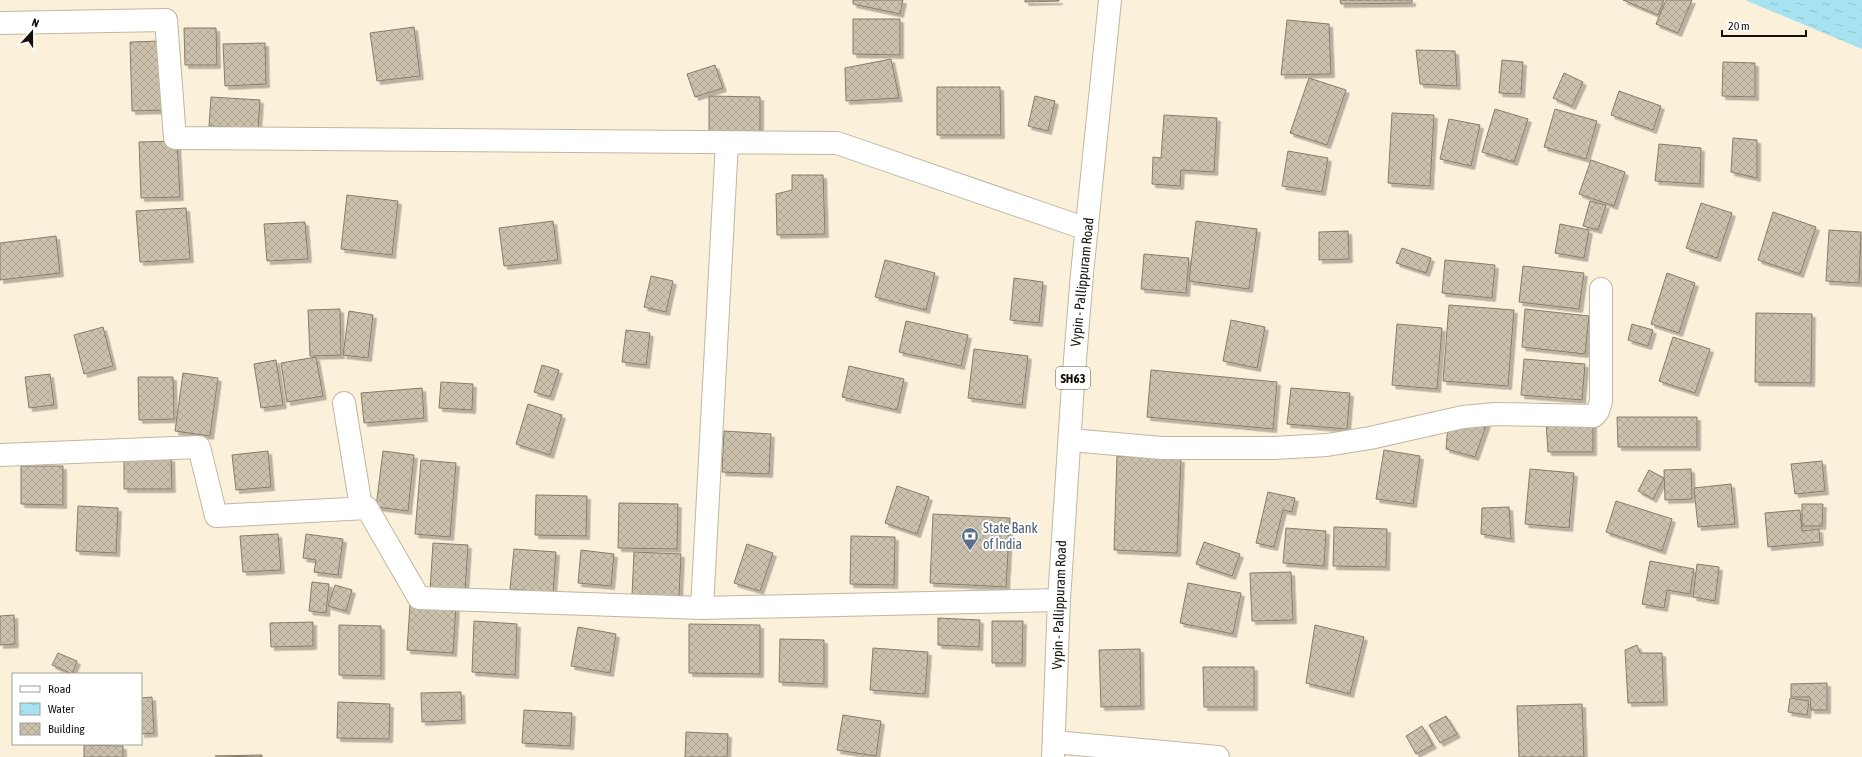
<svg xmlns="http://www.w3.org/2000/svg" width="1862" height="757" viewBox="0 0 1862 757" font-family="'Asap Condensed',sans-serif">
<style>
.water{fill:url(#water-ripples)}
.building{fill:url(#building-cross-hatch);stroke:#867c69;filter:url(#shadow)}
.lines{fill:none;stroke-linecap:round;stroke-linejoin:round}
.minor-casing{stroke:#c0b6a1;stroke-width:24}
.tertiary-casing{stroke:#c0b6a1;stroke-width:24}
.primary-casing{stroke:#c0b6a1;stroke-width:24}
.minor{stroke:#fff;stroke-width:22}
.tertiary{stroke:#fff;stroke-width:22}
.primary{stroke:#fff;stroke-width:22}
.labels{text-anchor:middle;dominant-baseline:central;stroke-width:4;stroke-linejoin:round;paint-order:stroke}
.shield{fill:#fff;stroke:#5a5853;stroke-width:1}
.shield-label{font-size:13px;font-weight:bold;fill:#141009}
.street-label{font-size:14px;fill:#141009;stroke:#fff}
.service-label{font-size:14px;fill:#4e5e75;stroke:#fff;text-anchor:start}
</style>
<defs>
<pattern id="water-ripples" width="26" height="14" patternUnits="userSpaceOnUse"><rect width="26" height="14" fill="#a7e2f0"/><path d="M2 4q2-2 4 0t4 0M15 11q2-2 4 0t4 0" fill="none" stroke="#8fc1cc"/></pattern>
<pattern id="building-cross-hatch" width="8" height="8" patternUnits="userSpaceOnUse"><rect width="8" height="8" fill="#cac0ab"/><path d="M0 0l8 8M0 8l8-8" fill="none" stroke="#ada492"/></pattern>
<filter id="shadow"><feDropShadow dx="3.5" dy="3.5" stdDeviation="0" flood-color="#0004"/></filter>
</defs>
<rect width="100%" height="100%" fill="#fbf1db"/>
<path class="water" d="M1745 0H1862V49L1752 3Z"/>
<path class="building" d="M853 0H903L900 14 853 4Z
M1025 0H1059V1L1025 2Z
M1340 0H1412V3L1341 4Z
M1623 0H1664L1658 15Z
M1666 0H1692L1678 33 1656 24Z
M853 19H900V55L853 54Z
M1287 20 1329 24 1331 74 1281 75Z
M414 27 420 76 377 81 370 33Z
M184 28H216L217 65H185Z
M162 41 165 110 132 111 130 42Z
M265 43 266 84 225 86 223 44Z
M1416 50 1455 51 1457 86 1420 84Z
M891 59 899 98 846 101 845 68Z
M1502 60 1523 62 1521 94 1499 93Z
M1723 62 1755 63V97L1722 96Z
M715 65 723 88 695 97 687 74Z
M1564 73 1583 82 1572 106 1553 98Z
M1309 78 1346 90 1327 145 1290 133Z
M937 87H1000L1001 135H937Z
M1619 91 1661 106 1653 130 1611 115Z
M709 96 760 97V136L709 135Z
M1035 96 1055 101 1048 131 1028 126Z
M211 97 260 100 258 129 209 126Z
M1495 109 1528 119 1514 162 1482 152Z
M1555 109 1597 121 1586 159 1544 147Z
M1392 113 1434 115 1430 186 1388 183Z
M1164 115 1217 118 1214 172 1181 170 1180 186 1152 184 1153 157 1161 158Z
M1449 119 1480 125 1471 166 1440 159Z
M1733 138 1757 140V178L1731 172Z
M177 141 180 197 141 198 139 142Z
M1659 144 1701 148 1700 184 1655 181Z
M1288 151 1328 158 1322 192 1282 186Z
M1591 160 1625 172 1614 206 1579 194Z
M792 175H823L825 234 777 235 776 194 792 190Z
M347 195 398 201 392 255 341 249Z
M1590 201 1606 205 1598 230 1583 226Z
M1701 203 1732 213 1717 258 1686 248Z
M186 208 190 259 140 262 136 211Z
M1773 212 1816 227 1800 274 1758 260Z
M553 221 558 260 504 266 499 228Z
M1196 221 1257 229 1249 289 1189 281Z
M305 222 308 259 267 261 264 224Z
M1560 224 1589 230 1584 258 1555 253Z
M1829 230 1861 232 1859 283 1826 281Z
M1348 231 1349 259 1319 260V232Z
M56 236 60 273 0 280V243Z
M1402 248 1431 258 1426 273 1396 263Z
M1144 254 1189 258 1186 293 1141 289Z
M885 260 935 273 926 310 875 297Z
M1445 260 1495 265 1492 298 1442 293Z
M1523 266 1584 273 1579 309 1519 302Z
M1667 273 1695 283 1679 333 1651 324Z
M651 276 673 281 666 312 644 307Z
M1014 278 1043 282 1039 323 1010 320Z
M1449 305 1514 310 1508 386 1443 381Z
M340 309 341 355 310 356 308 310Z
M1525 309 1589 316 1585 354 1522 347Z
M349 311 373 315 368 358 343 355Z
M1756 313 1812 314 1811 383 1755 382Z
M1231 320 1265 327 1257 368 1223 361Z
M906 321 968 335 961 366 899 352Z
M1397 324 1442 328 1437 389 1392 385Z
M1632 324 1653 330 1648 346 1628 340Z
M103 327 113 366 84 374 74 335Z
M626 330 650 333 646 365 622 362Z
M1673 337 1710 349 1695 393 1659 381Z
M974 349 1028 356 1022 405 968 398Z
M316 357 323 396 287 402 281 363Z
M1524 359 1585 364 1582 400 1521 395Z
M276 360 283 405 261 408 254 364Z
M542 365 559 370 550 397 534 392Z
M849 366 904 379 897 410 842 397Z
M1151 370 1277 382 1273 429 1147 417Z
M183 373 218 378 210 436 175 431Z
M50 374 54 405 29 408 25 377Z
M138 377H173L174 419 139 420Z
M441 382 473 384 472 410 439 408Z
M422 388 424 418 364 423 361 393Z
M1291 388 1350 393 1347 429 1287 424Z
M528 404 562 415 550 455 516 444Z
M1617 417H1697V447H1618Z
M1593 421V452H1548L1546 422Z
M1487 423 1475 457 1446 449 1448 425Z
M724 431 771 434 769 474 722 472Z
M1384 450 1420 456 1413 504 1376 499Z
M268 451 271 487 236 490 232 455Z
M383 451 414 455 408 511 376 507Z
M1117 456 1181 459 1177 553 1114 550Z
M171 458 172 489H124V459Z
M421 460 456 463 450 537 415 534Z
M1822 461 1825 491 1795 494 1791 464Z
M21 466H63V505L21 504Z
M1530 469 1574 473 1569 528 1525 524Z
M1691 469 1692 499 1665 500 1664 470Z
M1649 470 1664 478 1653 499 1638 491Z
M1731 484 1735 524 1698 527 1694 488Z
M897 486 929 497 917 534 885 523Z
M1268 492 1295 498 1292 512 1283 510 1274 547 1256 543Z
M536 495 587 496 586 536 535 535Z
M1616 501 1672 519 1662 551 1606 532Z
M619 503 678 504 677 549 618 548Z
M1802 504H1823L1822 526H1802Z
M78 506 118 508 116 553 76 551Z
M1509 507 1511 539 1481 534 1482 508Z
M1800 510 1802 531 1819 529 1820 542 1768 547 1765 513Z
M933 514 1010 518 1006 587 930 583Z
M1334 527 1387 529 1386 567 1333 566Z
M1286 528 1326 531 1324 566 1283 563Z
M278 534 281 570 243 572 240 536Z
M306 534 343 539 338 575 314 572 316 560 303 558Z
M851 536 895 537 894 585 850 584Z
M1204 542 1240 554 1232 576 1196 564Z
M433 543 468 545 465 592 430 590Z
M747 544 773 553 760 591 734 583Z
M514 549 556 552 553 593 510 589Z
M581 550 614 554 611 586 578 583Z
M634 552 681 554 679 596 632 595Z
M1650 561 1694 569 1690 594 1667 590 1664 608 1642 604Z
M1697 564 1719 567 1715 601 1693 597Z
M1291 572 1293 620 1252 621 1250 573Z
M312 582 329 584 326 613 309 611Z
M1188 583 1241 593 1233 634 1180 623Z
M335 585 352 590 346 611 328 606Z
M410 604 456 606 453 653 407 650Z
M14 615 15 644 0 645V616Z
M938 618 980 620 979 647 938 645Z
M474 621 517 624 515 675 472 672Z
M992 621H1023L1022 663H992Z
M313 622V646L271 647 270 623Z
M689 624 760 625V674L689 673Z
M339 625 381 626V676L339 675Z
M1315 625 1364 637 1350 694 1306 683Z
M578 627 616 634 610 673 571 666Z
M780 639 824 640V684L779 682Z
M1637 645 1640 653H1662L1664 702 1628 703 1625 650Z
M873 648 928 652 925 694 870 690Z
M1140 649 1141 706 1101 707 1099 650Z
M58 653 77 661 72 674 52 665Z
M1203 667H1254V707H1204Z
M1827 683V710H1811L1810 697H1791V684Z
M461 692 462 720 422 722 421 693Z
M152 697 154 733 141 734V698Z
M1790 698 1809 701 1807 715 1788 712Z
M338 702 390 704 389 739 337 738Z
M1582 704 1584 757H1519L1517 706Z
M524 710 572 713 570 746 522 743Z
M843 715 881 721 876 756 837 750Z
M1446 716 1457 734 1440 743 1429 725Z
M1422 726 1433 745 1416 754 1406 736Z
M686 732 728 734 727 757H685Z
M84 745 123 746V757H84Z
M262 755V757L215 756Z"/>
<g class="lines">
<g class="minor-casing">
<path id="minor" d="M0 23 166 20 175 138 837 143 1087 229
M344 403 361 507 367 508
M1070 440 1162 448H1274L1327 445 1370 438 1463 417 1495 414 1594 416 1598 411 1601 401V289
M0 455 199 447 216 516 367 508 419 598 702 608 1059 600
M702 608 727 142"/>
</g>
<g class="tertiary-casing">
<path id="tertiary" d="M1054 742 1218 757"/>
</g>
<g class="primary-casing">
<path id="primary" d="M1053 757 1059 600 1073 384 1082 274 1110 0"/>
</g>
<use href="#minor" class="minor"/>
<use href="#tertiary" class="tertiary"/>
<use href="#primary" class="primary"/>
</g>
<defs>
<g id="bank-pin" transform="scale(0.9)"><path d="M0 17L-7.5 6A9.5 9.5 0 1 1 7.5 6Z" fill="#5c6f8a" stroke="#fff"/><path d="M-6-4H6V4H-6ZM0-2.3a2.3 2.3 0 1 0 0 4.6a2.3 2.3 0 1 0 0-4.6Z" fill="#fff"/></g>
</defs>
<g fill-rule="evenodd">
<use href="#bank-pin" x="970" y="536"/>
</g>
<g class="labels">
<rect class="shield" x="1056" y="367" width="34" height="22" rx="3"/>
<g class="shield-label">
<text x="1073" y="378">SH63</text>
</g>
<g class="street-label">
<text transform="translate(1082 282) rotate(-84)">Vypin - Pallippuram Road</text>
<text transform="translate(1059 605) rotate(-88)">Vypin - Pallippuram Road</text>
</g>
<g class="service-label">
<text x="983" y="528">State Bank<tspan x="983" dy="16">of India</tspan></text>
</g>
</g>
<rect x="12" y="673" width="130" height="72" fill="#ffffff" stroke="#a19f9d"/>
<rect x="20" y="686" width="20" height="6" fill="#ffffff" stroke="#a19f9d"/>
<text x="48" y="693" font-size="12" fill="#141009">Road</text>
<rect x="20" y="703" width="20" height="12" fill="url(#water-ripples)" stroke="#a19f9d"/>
<text x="48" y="713" font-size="12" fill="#141009">Water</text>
<rect x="20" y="723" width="20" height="12" fill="url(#building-cross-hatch)" stroke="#a19f9d"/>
<text x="48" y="733" font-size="12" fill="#141009">Building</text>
<g transform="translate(32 32) rotate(21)" stroke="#ffffff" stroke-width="3" paint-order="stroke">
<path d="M0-3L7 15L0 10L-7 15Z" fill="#141009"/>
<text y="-6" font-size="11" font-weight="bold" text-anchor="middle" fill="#141009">N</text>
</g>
<path d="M1722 30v6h84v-6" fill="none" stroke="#141009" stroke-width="2"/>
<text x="1728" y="30" font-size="12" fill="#141009" stroke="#ffffff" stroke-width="3" paint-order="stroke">20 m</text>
</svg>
